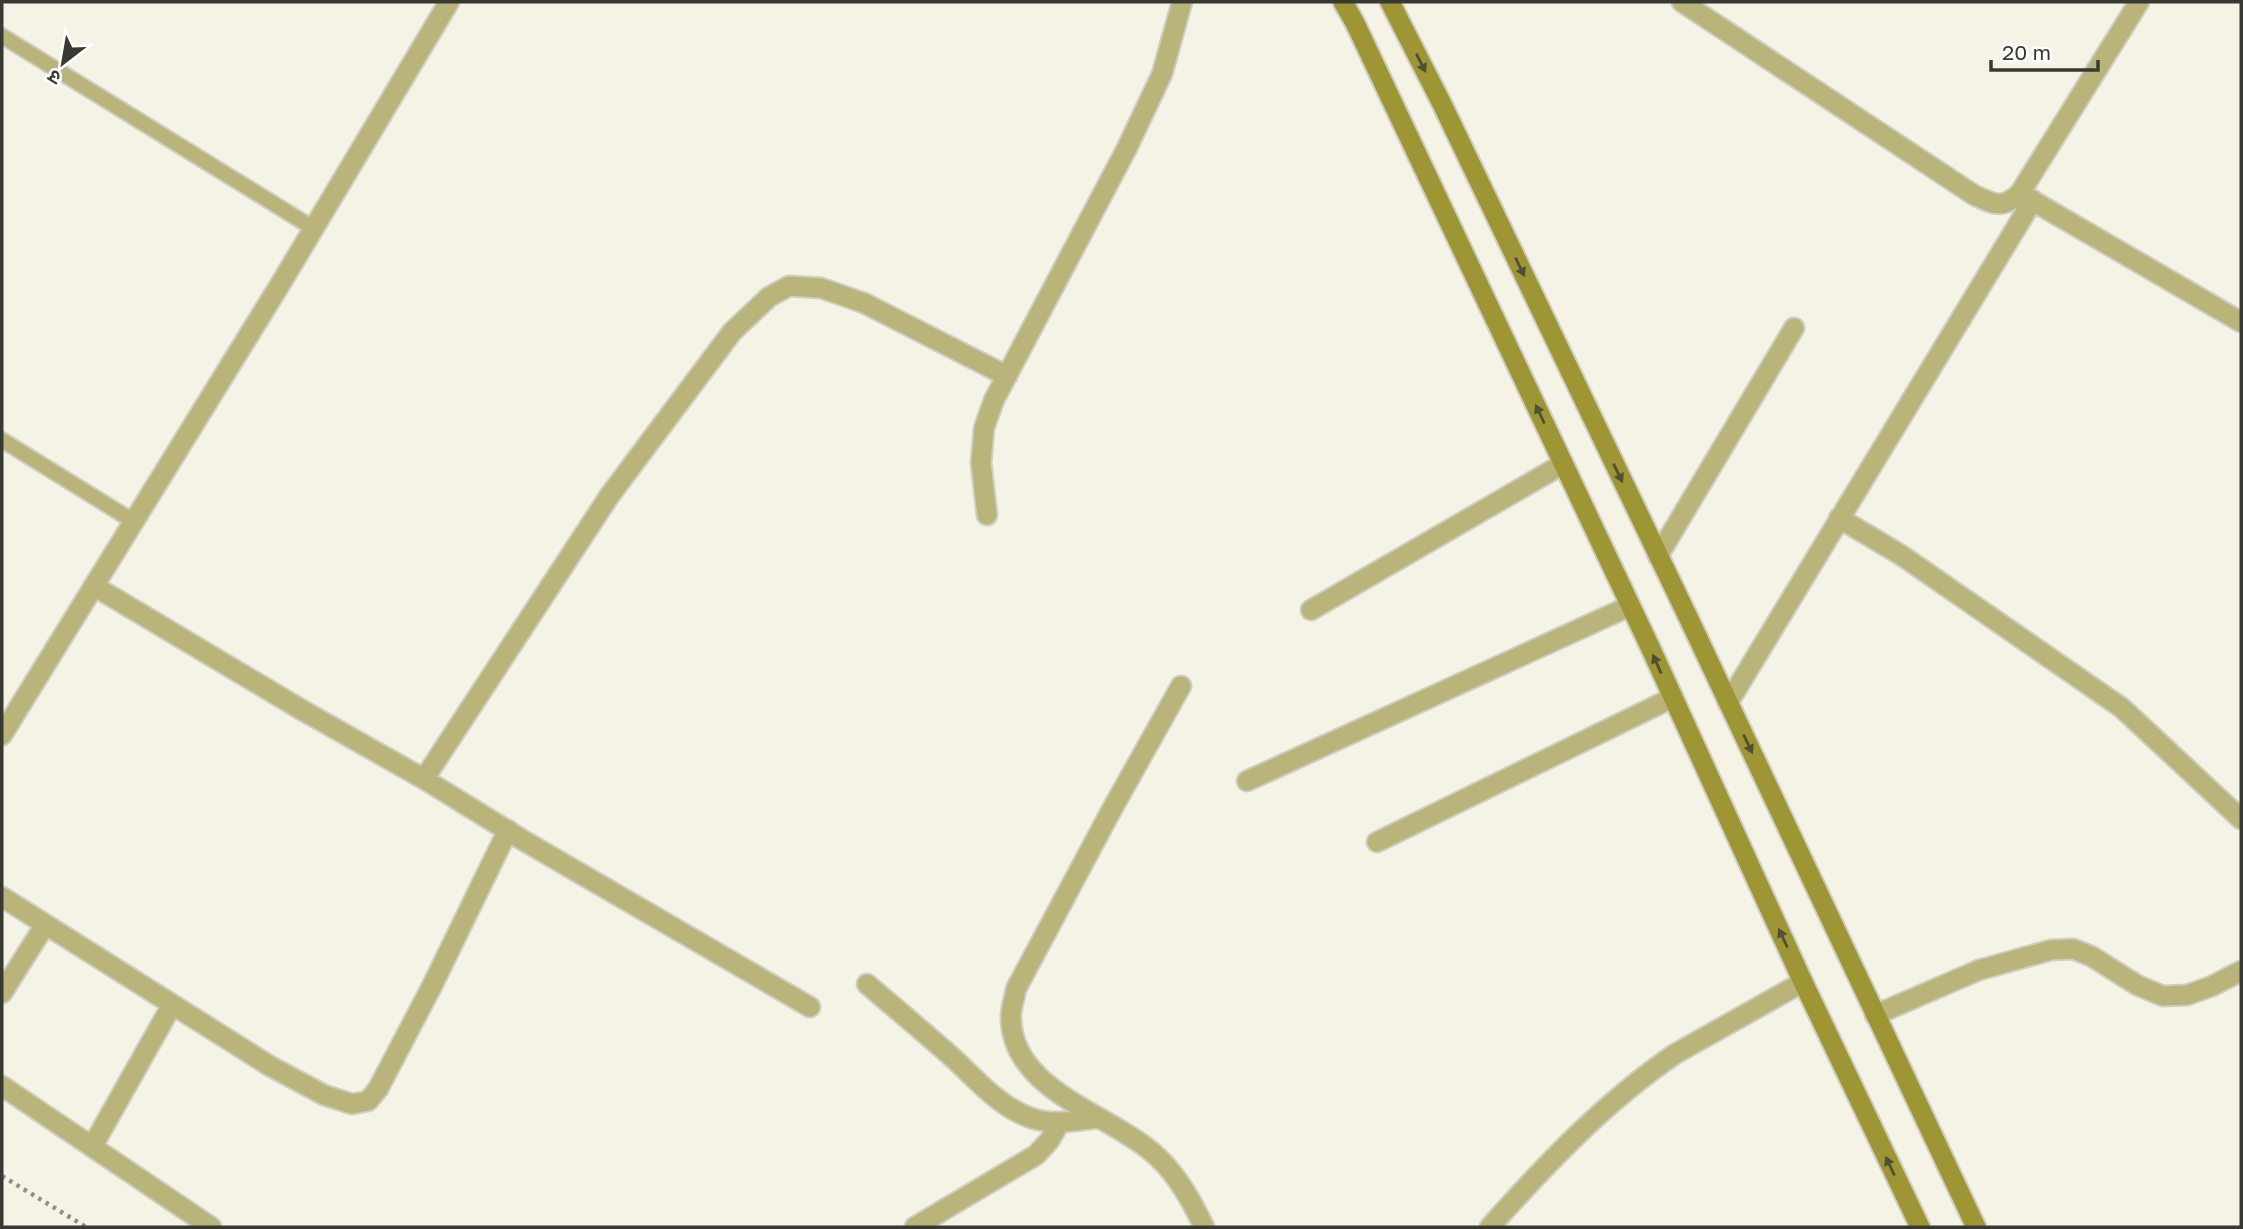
<svg xmlns="http://www.w3.org/2000/svg" width="2243" height="1229" viewBox="0 0 2243 1229" font-family="'Golos Text','Noto Sans Devanagari',sans-serif">
<style>
.lines{fill:none;stroke-linecap:round;stroke-linejoin:round}
.service-casing{stroke:#cfcec2;stroke-width:18}
.minor-casing{stroke:#cfcec2;stroke-width:23}
.tertiary-casing{stroke:#cfcec2;stroke-width:23}
.secondary-casing{stroke:#cfcec2;stroke-width:23}
.path{stroke:#908f87;stroke-width:4.5;stroke-dasharray:3.5 5;stroke-linecap:butt}
.service{stroke:#b9b57a;stroke-width:14}
.minor{stroke:#b9b57a;stroke-width:19}
.tertiary{stroke:#b9b57a;stroke-width:19}
.secondary{stroke:#9e9634;stroke-width:19}
.oneway{fill:#525034}
</style>
<rect width="100%" height="100%" fill="#f4f3e6"/>
<g class="lines">
<g class="service-casing">
<path id="service" d="M2 36 313 228
M2 440 133 521"/>
</g>
<g class="minor-casing">
<path id="minor" d="M1682 2 1974 195C1994 204 2002 210 2020 193L2139 2
M2021 194 2241 322
M987 515 981 463 984 428 994 400 1127 148 1162 74 1182 2
M1839 518 1901 555 2122 708 2241 819
M1658 556 1794 328
M94 586 302 710 424 779 526 842 810 1007
M1311 610 1563 464
M1181 686 1111 811 1016 989C1015 997 1011 1007 1011 1015 1009 1089 1107 1113 1152 1152 1175 1171 1192 1201 1204 1227
M1728 703 2033 200
M424 779 610 495 732 332 769 297 789 286 821 288 864 303 1007 376
M1247 781 1630 606
M1377 842 1672 698
M2 897 270 1066 324 1095 352 1104 368 1101 378 1089 432 986 508 830
M867 984C896 1009 925 1033 953 1058 978 1081 1000 1108 1034 1119 1054 1125 1077 1121 1098 1118
M2 993 45 925
M1875 1015 1979 970 2051 950 2073 949 2091 956 2137 985 2163 996 2187 995 2212 986 2241 971
M2 1086 211 1227
M92 1147 172 1005
M915 1227 1036 1155 1049 1141 1060 1122
M1490 1227C1546 1164 1605 1102 1675 1054L1803 982"/>
</g>
<g class="tertiary-casing">
<path id="tertiary" d="M2 735 281 283 449 2"/>
</g>
<g class="secondary-casing">
<path id="secondary" d="M1343 2 1355 23 1651 649 1803 982 1920 1227
M1390 2 1442 104 1688 617 1976 1227"/>
</g>
<path class="path" d="M2 1176 86 1227"/>
<use href="#service" class="service"/>
<use href="#minor" class="minor"/>
<use href="#tertiary" class="tertiary"/>
<use href="#secondary" class="secondary"/>
</g>
<defs><path id="oneway-solid" d="M-6-.8H1V-3.2L6.5 0L1 3.2V.8H-6Z" transform="scale(1.75)"/></defs>
<g class="oneway">
<use href="#oneway-solid" transform="translate(1421 63) rotate(63)"/>
<use href="#oneway-solid" transform="translate(1520 267) rotate(64)"/>
<use href="#oneway-solid" transform="translate(1540 414) rotate(-115)"/>
<use href="#oneway-solid" transform="translate(1618 473) rotate(64)"/>
<use href="#oneway-solid" transform="translate(1657 664) rotate(-114)"/>
<use href="#oneway-solid" transform="translate(1748 744) rotate(65)"/>
<use href="#oneway-solid" transform="translate(1783 938) rotate(-115)"/>
<use href="#oneway-solid" transform="translate(1890 1166) rotate(-115)"/>
</g>
<rect width="2243" height="1229" fill="none" stroke="#393934" stroke-width="7"/>
<g transform="translate(63 63) rotate(211)" stroke="#ffffff" stroke-width="5" paint-order="stroke">
<path d="M0-5L12 26L0 18L-12 26Z" fill="#393934"/>
<text y="-10" font-size="19" font-weight="bold" text-anchor="middle" fill="#393934">उ</text>
</g>
<path d="M1991 60v10h107v-10" fill="none" stroke="#393934" stroke-width="3.5"/>
<text x="2002" y="60" font-size="21" fill="#393934" stroke="#ffffff" stroke-width="5" paint-order="stroke">20 m</text>
</svg>
